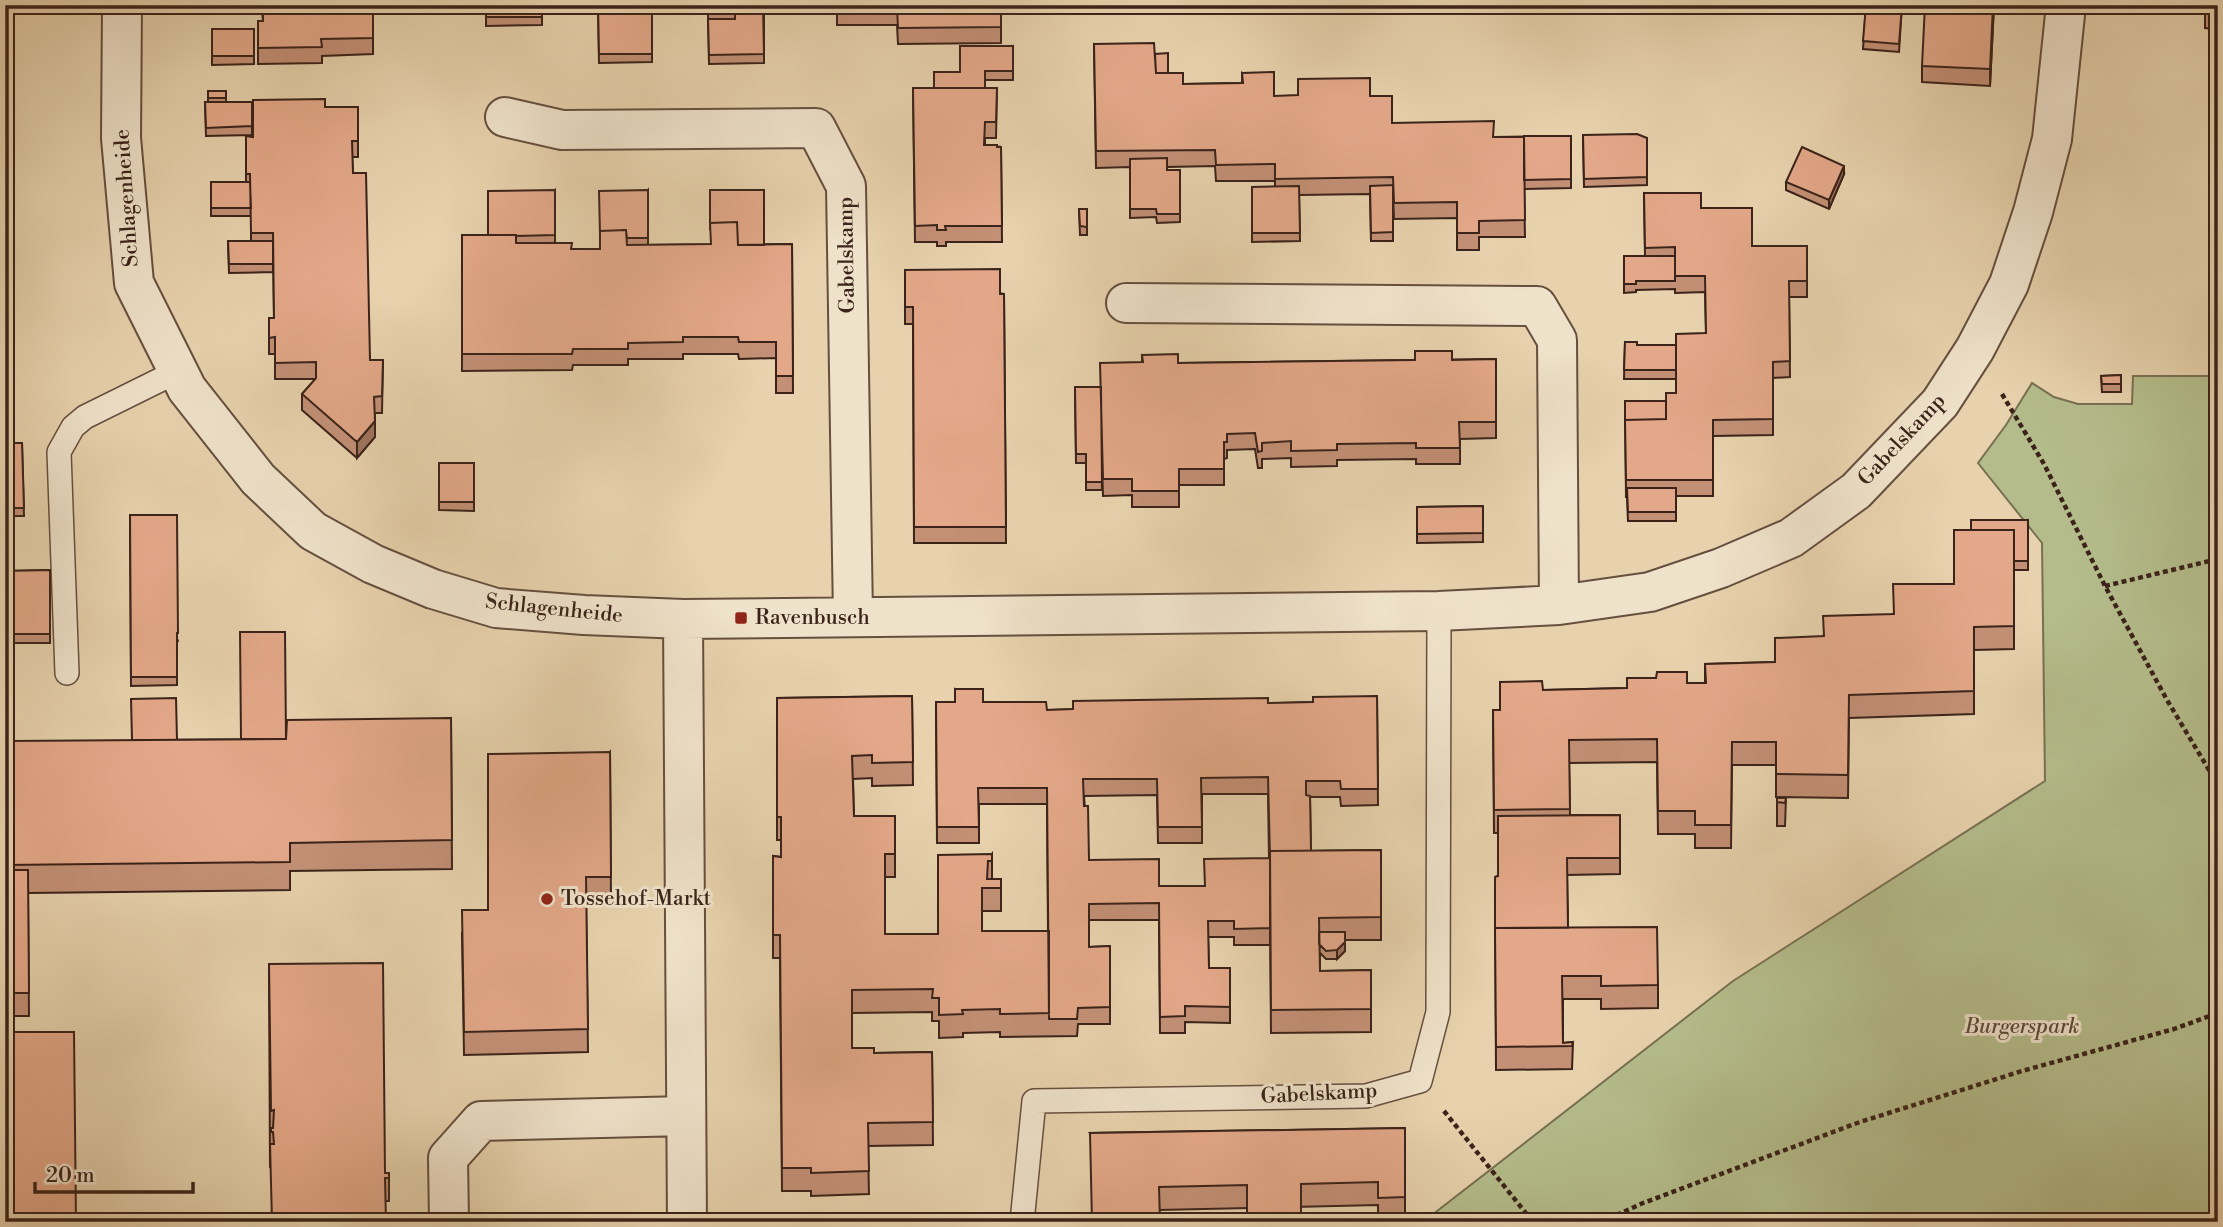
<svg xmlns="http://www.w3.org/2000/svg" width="2223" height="1227" viewBox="0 0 2223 1227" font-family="'Libre Bodoni',serif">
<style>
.green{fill:#b4bc8b;stroke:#787052;stroke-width:2}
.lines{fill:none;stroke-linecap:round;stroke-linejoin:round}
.service-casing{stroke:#664f3f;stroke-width:26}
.minor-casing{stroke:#664f3f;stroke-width:42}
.path{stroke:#3b231a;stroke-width:4.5;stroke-dasharray:5 3.5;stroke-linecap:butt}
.service{stroke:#efe2ca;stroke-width:23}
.minor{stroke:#efe2ca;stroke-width:38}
.wall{fill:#c39076;stroke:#3b231a;stroke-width:2;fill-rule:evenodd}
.shaded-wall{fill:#9f7660;stroke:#3b231a;stroke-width:2}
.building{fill:#e3a889;stroke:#3b231a;stroke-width:2}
.poi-dot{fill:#8f2418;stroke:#efe2ca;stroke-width:2.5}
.labels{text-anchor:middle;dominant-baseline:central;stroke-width:6;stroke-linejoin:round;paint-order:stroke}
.street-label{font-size:21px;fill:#3b231a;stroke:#efe2ca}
.poi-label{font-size:21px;fill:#3b231a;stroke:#efe2ca;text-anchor:start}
.park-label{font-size:21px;font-style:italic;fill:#594936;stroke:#efe2ca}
</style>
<rect width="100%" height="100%" fill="#e7d2ad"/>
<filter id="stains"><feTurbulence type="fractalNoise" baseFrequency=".00286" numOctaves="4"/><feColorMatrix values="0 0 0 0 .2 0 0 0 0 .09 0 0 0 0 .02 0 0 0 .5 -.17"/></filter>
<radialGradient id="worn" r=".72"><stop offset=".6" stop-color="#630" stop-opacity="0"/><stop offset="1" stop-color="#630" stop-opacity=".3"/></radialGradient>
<path class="green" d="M2133 376H2218V1222H1423L1733 981 2045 781 2042 543 1978 463 2006 425 2032 383 2054 397 2078 404H2132Z"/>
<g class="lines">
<g class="service-casing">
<path id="service" d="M67 673 59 452 73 427 85 417 178 371
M1022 1222 1034 1101 1366 1096 1420 1081 1438 1012 1439 611"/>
</g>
<g class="minor-casing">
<path id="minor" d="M122 5 121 138 134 283 187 389 258 479 313 531 373 564 433 589 496 608 584 615 683 619 1439 611 1559 605 1650 592 1721 568 1791 538 1856 491 1940 403 1975 349 2009 284 2033 212 2052 139 2066 5
M505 117 562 130 816 128 846 186 853 617
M1126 303 1537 306 1557 340 1559 605
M683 619 687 1222
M449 1222 448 1158 481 1121 686 1116"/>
</g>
<path class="path" d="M2002 394 2044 464 2105 586 2167 700 2218 785
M2105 586 2218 559
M1444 1111 1533 1222
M1601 1222 1643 1203 1860 1122 2022 1071 2174 1029 2218 1013"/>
<use href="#service" class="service"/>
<use href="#minor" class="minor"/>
</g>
<path class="wall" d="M249 5H373V54L322 56V63L258 64V21H263L262 11H249Z
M486 5H542V25L486 26Z
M598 5H652V62L599 63Z
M679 5H814V10L764 11V63L709 64 708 14H680Z
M837 5H1001V43L898 44 897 25H837Z
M1866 5H1902L1899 52 1863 49Z
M1994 5 1990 86 1922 82V66Z
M2205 5H2218V114H2216V119H2213L2214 29 2205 28Z
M212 29H254V64L212 65Z
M1094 44 1155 64 1183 84 1242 83V73L1274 96H1370L1392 123 1494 137 1571 136V188L1524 189 1525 237H1479V250H1457V218L1394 219 1393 195V241H1371L1370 194 1299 195 1300 241 1252 242V187H1275V181H1216L1215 166 1167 167V170H1180V222L1157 223 1156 217 1130 218V167L1096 168Z
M1013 46V80H985V88H997L996 138H985V145L1001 147 1002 242H946V246H937V242H915L913 88H934L960 72Z
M208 91H226V102H252V135L206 136 205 102H208Z
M325 107H358V157H352L353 173 370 360H383L382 413H375V437L357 458 302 410V394L316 379H275V354H269V318H274L273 249V272L229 273 228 241H251V216H211V182H246V136L253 137Z
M1583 135 1647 138V185L1584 187Z
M1844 174 1829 209 1786 190V182Z
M555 190V243L571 249H600L648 190V245L792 244 793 393H776V358L739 359 738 354H683V359H628V365H573L572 370 462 371V235H488Z
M1644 193 1701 208 1752 246H1807V297H1789L1790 377 1773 378V435L1713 436V496H1676V521H1628L1627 497H1626L1625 401H1666L1676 393V379H1624L1625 342 1637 345H1676L1706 333 1705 292 1675 293V289L1636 290V292L1624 293V256H1645Z
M1079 209H1087V235H1080Z
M905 270 1004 294 1006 543H914L913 324H905Z
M1142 355 1178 363 1496 359V438L1460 439V464H1416V459L1337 460V466L1291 467V458L1262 459V468H1258L1255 449 1227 450V458L1224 459V485H1179V507H1132V495L1103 496 1101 432 1102 490H1086V463H1076L1075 387H1101L1142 362Z
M2121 375V392H2102L2101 376Z
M5 443H22L24 516H5Z
M439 463H474V511L439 510Z
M1483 506V542L1417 543V507Z
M130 515 178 641 177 642V685L131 686Z
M2028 520V570H2014V553V649L1974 650V714L1849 718 1848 798 1776 797V765H1732L1731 848H1695V834H1658L1657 762 1569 763 1570 815H1620V874L1567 875 1568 928 1658 985V1008L1601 1009V999H1563V1043L1573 1042 1572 1069 1496 1070 1495 877 1498 876V833H1494L1493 710H1500L1543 690 1627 688V678L1687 683H1705V664L1775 662 1823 636 1893 614 1954 584 1971 530Z
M50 570V643H11L12 714H5V571Z
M955 689 983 702 1047 710 1313 702 1377 696 1378 805 1341 806 1340 797H1310L1311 851 1381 850V940H1345V951L1337 959H1326L1320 953V971L1371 970V1032L1271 1033 1270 922V945H1234V937H1208L1209 968H1230V1023L1185 1022V1033H1160L1159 920H1089V947L1110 946V1024H1078L1077 1036 1000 1037V1032L963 1033V1037L939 1038V1021H932V1012L852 1013V1048L874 1053 932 1052 933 1145 868 1146 869 1194 811 1196V1191H782L780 958H773V856L781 857V840H777V698L912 696 913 785 872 786V778L853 779 854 816H895V877H885V934H938L992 854V879H1001V911H982V931H1048L1047 804H979V843H937L936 702H955ZM1202 794H1268L1269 858 1205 886H1159L1089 860 1084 796 1157 795 1158 843H1202Z
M451 718 452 869 290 871V890L28 893 29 1016H5V740L8 741 286 739Z
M610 752 611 900H586L588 1052 464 1055 462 933 488 910Z
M1777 798H1786L1785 826H1777Z
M269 964 385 1173H389V1201H385L270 1167Z
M1405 1128V1220L1378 1221V1205L1159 1210 1090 1133Z"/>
<path class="shaded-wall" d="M1993 5H1994L1990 86V69Z
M1844 166V174L1829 209V200Z
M375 421V437L357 458V442Z
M1345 942V951L1337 959V950Z"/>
<path class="building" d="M263 5H373V38L321 39 322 47 258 48V21H263Z
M486 5H542V17H486Z
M598 5H652V54H599Z
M708 5H735V12H708Z
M735 5H763L764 54 709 55 708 19H735Z
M837 5H1001V27L898 28 897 8 837 9Z
M1866 5H1902L1899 44 1863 41Z
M1925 5H1993L1990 69 1922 66Z
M2206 5H2218V91H2216V96H2213L2214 6Z
M212 29H254V56H212Z
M1154 43 1156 73H1183V84L1243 83 1242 73 1274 72V96L1298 95V79L1370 78V96H1392V123L1494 121 1493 137H1524L1525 220 1479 221V233H1457V202L1394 203 1393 177 1275 179V164L1216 165 1215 150 1096 151 1094 44Z
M960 46H1013V71H985V88H934V72H960Z
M1168 53V73H1156L1155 54Z
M913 88H997L996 122H985L984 145H997V147H1001L1002 226H945L946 230H937V225L915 226Z
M208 91H226V98H208Z
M325 99V107H358V141H352L353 173H366L370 360H383L382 396 374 397 375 421 357 442 302 394 316 378V362L275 363V337L269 338V318H274L273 233H251L250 174H246V136L253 137V100Z
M205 102H252V126L206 128Z
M1637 134 1647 138V177L1584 179 1583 135Z
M1524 136H1571V179L1524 180Z
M1802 147 1844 166 1829 200 1786 182Z
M1167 158V170H1180V214H1157L1156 209H1130V159Z
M211 182H250L251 208H211Z
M1393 185V232L1371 233 1370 186Z
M1299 186 1300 233H1252V187Z
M555 190V235L516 236V242V235H488V191Z
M648 190V238H627L626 230 600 231V235L599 191Z
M710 190H764V245H738L737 222 710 223V230Z
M1644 193H1701V208H1752V246H1807V281H1789L1790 361 1773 362V419L1713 420V480H1626L1625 420 1666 419V393H1676V334L1706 333 1705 276H1675V247L1645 248Z
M1079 209H1087V227L1080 226Z
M737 222 738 245 792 244 793 376H776V342H739L738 337H683V342L628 343V349H573L572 354H462V235H516V243H572L571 249H600V231L626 230 627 245 711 244 710 223Z
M228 241H273V264H229Z
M1624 256H1675V281H1636V284H1624Z
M1000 269V294H1004L1006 527H914L913 307H905V270Z
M1625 342H1637V345H1676V370H1624Z
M1415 351H1452V360L1496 359V422H1459L1460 448H1416V443L1337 444V450L1291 451V441L1262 443V451L1258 452 1255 433 1227 434V442H1224V469H1179V491H1132V479H1103L1100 363 1143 362 1142 355 1178 354V363L1415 360Z
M2121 375V384H2102L2101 376Z
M1075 387H1101L1102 482H1086V454H1076Z
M1625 401H1666V419L1625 420V428Z
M5 443H22L24 508H5Z
M439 463H474V502H439Z
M1627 488H1676V512H1628Z
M1483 506V533L1417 534V507Z
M130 515H177L178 633H177V677H131Z
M1971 520H2028V561H2014V530H1971Z
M1954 530H2014V626L1974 627V691L1849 695 1848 775 1776 774V742H1732L1731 825H1695V811H1658L1657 739 1569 740 1570 809 1494 810 1493 710H1500V682L1542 681 1543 690 1627 688V678H1656L1657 672H1687V683H1706L1705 664 1775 662V638L1824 636 1823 616 1894 614 1893 584H1954Z
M50 570V634H11L10 620H5V571Z
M5 620H10L11 633H5Z
M240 632H285L286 739H241Z
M5 653H10L12 691H5Z
M955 689H983V702H1046L1047 710 1073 709V701L1268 698V703L1313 702V697L1377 696 1378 789H1341L1340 781H1306V795L1310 796 1311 851H1270V857L1268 777 1201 778 1202 827H1158L1157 779H1083L1084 806H1088L1089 860 1159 859V886H1205L1204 859 1270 858V928L1234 929V921H1208L1209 968H1230V1007L1185 1006V1016L1160 1017 1159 903 1089 904V947L1110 946V1007L1078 1008 1077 1019H1049L1047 788H978L979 827H937L936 702H955Z
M912 696 913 762 872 763V755L852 756 854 816H895V854H885V934H938V855L992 854V861H988L987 879H1001V888H982V931H1049V1013L1000 1014V1009L962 1010 963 1014 939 1015V998H932L933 989 852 990V1048H874V1053L932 1052 933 1122 868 1123 869 1171 811 1173V1168H782L780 935H773V856L781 857V817H777V698Z
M176 698 177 740H132L131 699Z
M451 718 452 840 290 843V862L5 865V741L286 739 287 720Z
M610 752 611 877H586L588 1029 464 1032 462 910H488V754Z
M1777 798H1786L1785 803 1777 802Z
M1620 815V858H1567L1568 928H1495V935V877L1498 876V816Z
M1381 850V917L1319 918 1320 971 1371 970V1009L1271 1010 1270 851Z
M5 870H28L29 993H5Z
M1657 927 1658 985 1601 986V976H1562L1563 1043 1573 1042 1572 1046 1496 1047 1495 928Z
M1319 932H1345V942L1337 950 1326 951 1319 944Z
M383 963 385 1173H389V1178H385L386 1222H272L270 1144H274L273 1132H271V1128H273L274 1110 271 1111 269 964Z
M5 1032H74L76 1222H5Z
M1405 1128V1197L1378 1198V1182L1301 1184V1222H1247V1185L1159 1187 1160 1222H1092L1090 1133Z"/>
<g class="poi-dot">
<rect x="734" y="611" width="14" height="14" rx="3.5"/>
<circle cx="547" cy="899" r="7"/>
</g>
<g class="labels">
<g class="street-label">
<text transform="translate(127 198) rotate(-94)">Schlagenheide</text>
<text transform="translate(847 255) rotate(-91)">Gabelskamp</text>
<text transform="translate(1902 440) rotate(-47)">Gabelskamp</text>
<text transform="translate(554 609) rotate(6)">Schlagenheide</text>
<text transform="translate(1319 1094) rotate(-3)">Gabelskamp</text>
</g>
<g class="poi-label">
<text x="755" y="618">Ravenbusch</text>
<text x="561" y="899">Tossehof-Markt</text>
</g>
<g class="park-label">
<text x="2022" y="1027">Burgerspark</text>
</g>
</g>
<rect width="2223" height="1227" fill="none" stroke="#e7d2ad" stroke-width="28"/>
<rect x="7" y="7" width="2209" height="1213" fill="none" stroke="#3b231a" stroke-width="3.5"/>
<rect x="14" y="14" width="2195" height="1199" fill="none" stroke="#3b231a" stroke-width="2"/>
<path d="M35 1182v10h158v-10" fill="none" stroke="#3b231a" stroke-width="3.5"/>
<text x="46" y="1182" font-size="21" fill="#3b231a" stroke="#efe2ca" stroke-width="5" paint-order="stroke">20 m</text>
<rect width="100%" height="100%" filter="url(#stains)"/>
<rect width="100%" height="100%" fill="url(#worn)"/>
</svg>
